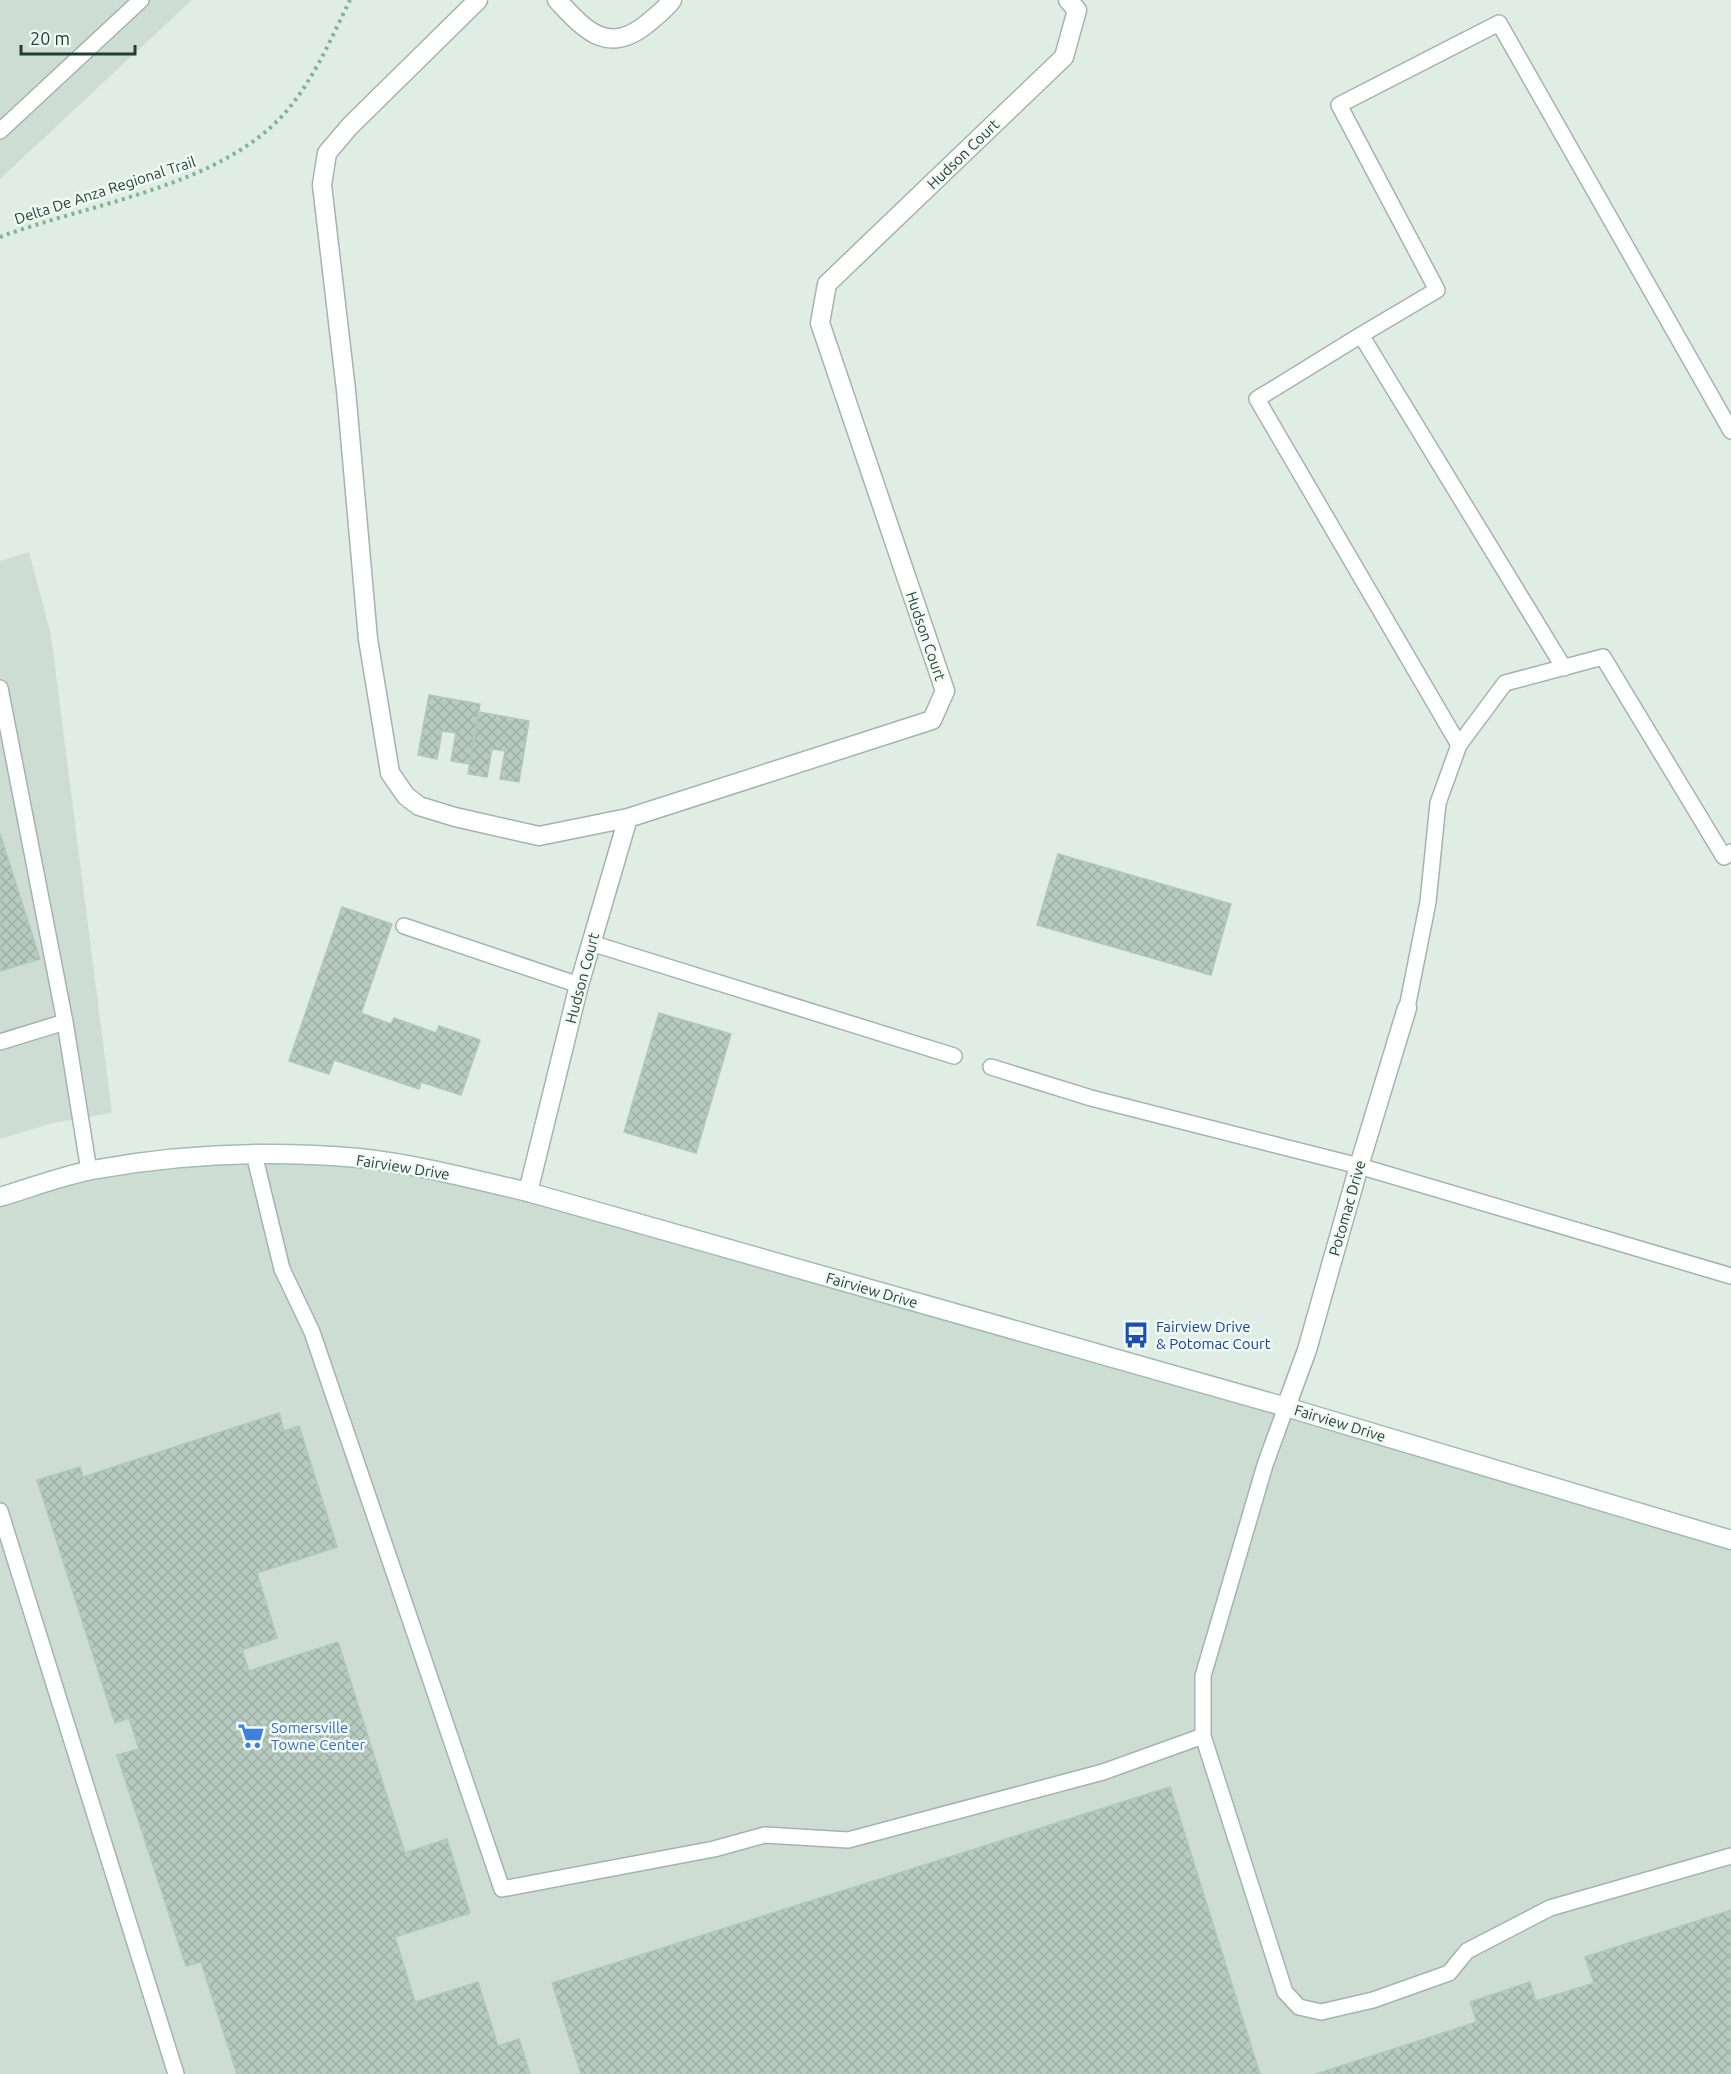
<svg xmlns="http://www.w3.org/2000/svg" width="1731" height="2074" viewBox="0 0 1731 2074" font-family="Ubuntu,sans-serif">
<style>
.built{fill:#ceddd4}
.building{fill:url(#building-cross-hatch);stroke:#b2c7bb;stroke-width:1.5}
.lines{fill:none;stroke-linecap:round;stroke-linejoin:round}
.lane-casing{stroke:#a2b5ab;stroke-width:18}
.street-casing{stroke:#a2b5ab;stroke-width:21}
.secondary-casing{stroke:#a0bdae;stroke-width:21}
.path{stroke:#7db499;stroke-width:4;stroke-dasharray:3 4.5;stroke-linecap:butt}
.lane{stroke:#fff;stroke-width:15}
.street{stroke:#fff;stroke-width:18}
.secondary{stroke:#fff;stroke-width:18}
.labels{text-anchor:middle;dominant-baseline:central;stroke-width:5;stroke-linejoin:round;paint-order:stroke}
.street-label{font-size:15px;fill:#1f3f31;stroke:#f1f9f4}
.transit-label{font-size:15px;fill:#164399;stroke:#f1f9f4;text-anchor:start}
.shop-label{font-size:15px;fill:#366cbe;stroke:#f1f9f4;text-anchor:start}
</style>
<defs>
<pattern id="building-cross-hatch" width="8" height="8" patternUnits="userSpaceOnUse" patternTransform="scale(1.5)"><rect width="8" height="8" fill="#b8cbc0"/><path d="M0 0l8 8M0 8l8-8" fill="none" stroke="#9eafa5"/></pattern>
</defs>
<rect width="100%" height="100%" fill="#e0ede5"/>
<path class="built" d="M0 0H192L0 179Z
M29 552 51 635 112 1113 53 1123 0 1139V561Z
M180 1158 429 1169 1731 1540V2074H0V1197Z"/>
<path class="building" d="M429 695 480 704 469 764 451 761 456 733 442 731 437 759 418 755Z
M479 712 529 721 519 782 500 779 505 751 492 749 487 777 468 774Z
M0 834 40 959 0 971Z
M1058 854 1231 904 1211 975 1037 925Z
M342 907 392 924 361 1013 391 1024 394 1018 436 1033 439 1026 480 1040 461 1095 421 1082 419 1089 334 1060 329 1074 289 1061Z
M659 1013 731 1034 696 1153 624 1132Z
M279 1413 284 1431 299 1426 337 1547 257 1573 277 1638 242 1650 249 1671 338 1642 405 1853 447 1839 470 1913 395 1937 415 2002 478 1982 498 2046 519 2039 530 2074H237L201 1962 186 1966 117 1755 139 1749 129 1718 115 1723 37 1480 80 1467 83 1477Z
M1170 1787 1260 2074H581L552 1983Z
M1731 1910V2074H1316L1477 2022 1470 2002 1530 1982 1536 2001 1594 1983 1585 1957Z"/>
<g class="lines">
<g class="lane-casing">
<path id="lane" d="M0 131 141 0
M1361 335 1437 290 1339 105 1499 23 1731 431
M0 688 65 1022
M1459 745 1257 399 1361 335 1564 668
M404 926 579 985
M591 943 954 1056
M1407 1008 1428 902 1438 803 1459 745 1505 683 1603 657 1724 857 1731 852
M0 1042 65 1022 89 1171
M991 1067 1091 1098 1359 1166 1731 1276
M254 1154 282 1269 312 1332 502 1889 714 1849 765 1835 848 1840 1103 1772 1203 1736 1285 1992 1299 2007 1321 2012 1373 2000 1449 1973 1467 1951 1550 1908 1731 1856
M0 1511 176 2074
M1203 1736V1676L1265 1465 1286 1407"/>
</g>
<g class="street-casing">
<path id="street" d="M478 0 350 126 327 153 322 185 346 390 368 639 390 773 406 796 419 806 455 817 539 836 628 818 932 720 945 691 820 323 827 284 1064 57 1077 10 1068 0
M557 0C586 31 608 56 648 23 656 16 666 9 672 0
M528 1192 579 985 628 818
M1286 1407 1307 1350 1359 1166 1407 1008"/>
</g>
<g class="secondary-casing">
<path id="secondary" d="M0 1197C30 1188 61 1176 92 1170 179 1154 270 1150 359 1158 416 1164 472 1179 528 1192L1286 1407 1731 1540"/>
</g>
<path class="path" d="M0 237C91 203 218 187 284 114 313 81 331 39 350 0"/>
<use href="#lane" class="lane"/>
<use href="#street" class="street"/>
<use href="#secondary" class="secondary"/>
</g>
<defs>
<g id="bus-bare" transform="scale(2.07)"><path d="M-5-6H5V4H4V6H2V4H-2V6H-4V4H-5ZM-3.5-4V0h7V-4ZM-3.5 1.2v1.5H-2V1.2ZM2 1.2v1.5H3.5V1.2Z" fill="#1a4fb4" stroke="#f1f9f4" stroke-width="2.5" paint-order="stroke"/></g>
<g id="supermarket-bare" transform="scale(2.07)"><path d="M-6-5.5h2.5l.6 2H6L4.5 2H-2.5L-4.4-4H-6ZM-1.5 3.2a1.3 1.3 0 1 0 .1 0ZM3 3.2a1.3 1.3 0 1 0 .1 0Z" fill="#3f7fe0" stroke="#f1f9f4" stroke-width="2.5" paint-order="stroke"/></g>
</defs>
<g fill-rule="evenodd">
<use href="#bus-bare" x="1136" y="1335"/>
<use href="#supermarket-bare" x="251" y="1736"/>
</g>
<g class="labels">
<g class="street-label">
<text transform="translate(963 154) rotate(-44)">Hudson Court</text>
<text transform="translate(105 190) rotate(-18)">Delta De Anza Regional Trail</text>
<text transform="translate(926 636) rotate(71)">Hudson Court</text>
<text transform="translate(582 978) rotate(-75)">Hudson Court</text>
<text transform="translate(403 1167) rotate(9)">Fairview Drive</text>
<text transform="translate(1347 1208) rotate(-74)">Potomac Drive</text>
<text transform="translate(872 1290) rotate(16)">Fairview Drive</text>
<text transform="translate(1340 1423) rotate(17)">Fairview Drive</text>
</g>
<g class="transit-label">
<text x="1156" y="1326">Fairview Drive<tspan x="1156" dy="17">&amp; Potomac Court</tspan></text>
</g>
<g class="shop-label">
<text x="271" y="1727">Somersville<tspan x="271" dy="17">Towne Center</tspan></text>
</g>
</g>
<path d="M21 45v9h114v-9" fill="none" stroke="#1f3f31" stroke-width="3"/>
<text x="30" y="45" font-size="18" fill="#1f3f31" stroke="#f1f9f4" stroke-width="4.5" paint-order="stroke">20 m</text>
</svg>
